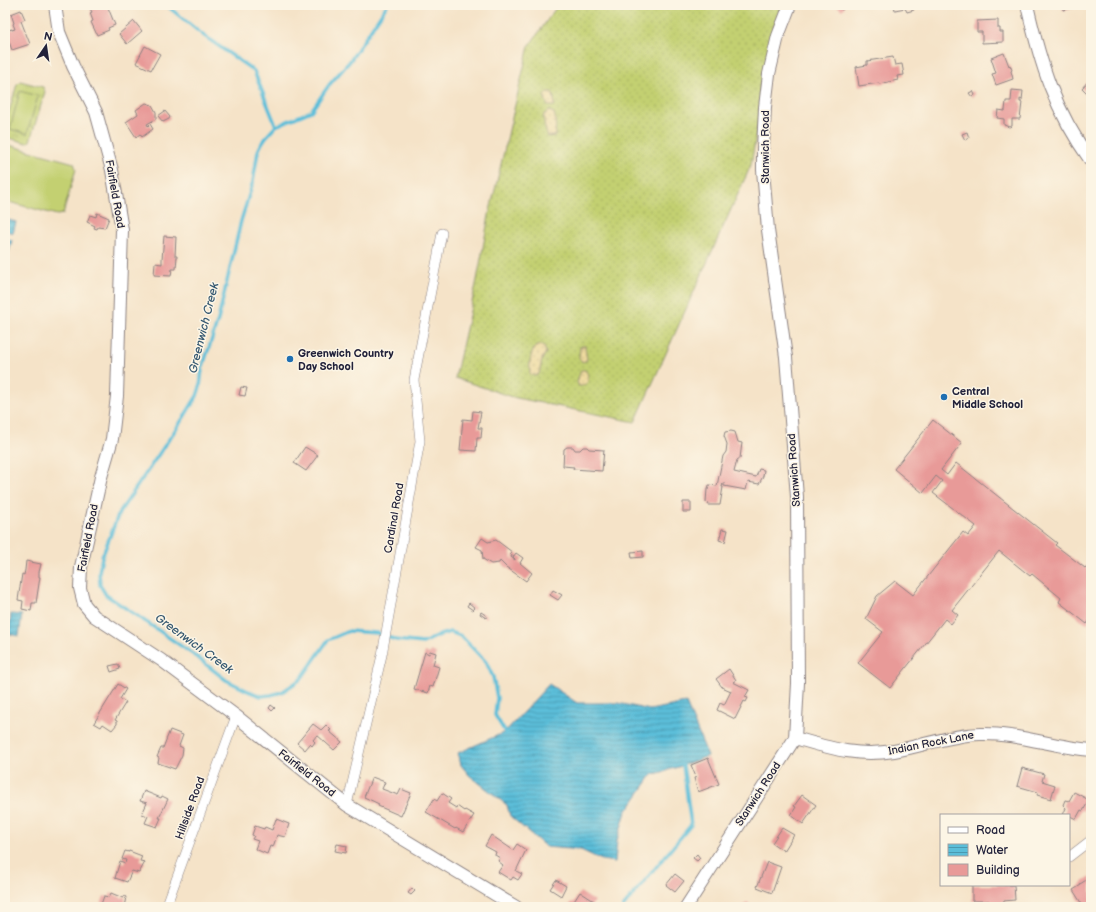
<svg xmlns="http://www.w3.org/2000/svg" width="1096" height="912" viewBox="0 0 1096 912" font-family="'Balsamiq Sans',sans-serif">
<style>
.grass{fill:url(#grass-dots);stroke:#727956}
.sand{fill:url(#sand-dots);stroke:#887e6c}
.park{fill:url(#park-tufts);stroke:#727956}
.garden{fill:#c3d071;stroke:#727956}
.water{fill:url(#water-rules);stroke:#3e708a}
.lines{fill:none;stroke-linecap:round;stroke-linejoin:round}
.stream{stroke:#5bbed9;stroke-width:3.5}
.building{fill:#e89a98}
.street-casing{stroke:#8c8282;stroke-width:10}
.secondary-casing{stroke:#8c8282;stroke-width:14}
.street{stroke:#fff;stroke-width:9}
.secondary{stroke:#fff;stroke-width:12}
.poi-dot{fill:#1f6fb2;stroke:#fcf5e5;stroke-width:1.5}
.labels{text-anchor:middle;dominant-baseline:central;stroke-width:3;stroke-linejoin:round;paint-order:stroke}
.street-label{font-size:11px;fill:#22223b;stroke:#fcf5e5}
.poi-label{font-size:11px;font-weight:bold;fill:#22223b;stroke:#fcf5e5;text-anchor:start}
.water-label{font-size:12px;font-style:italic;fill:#365972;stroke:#fcf5e5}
</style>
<defs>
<pattern id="grass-dots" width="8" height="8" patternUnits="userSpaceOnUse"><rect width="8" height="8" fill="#c3d071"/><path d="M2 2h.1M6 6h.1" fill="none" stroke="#a7b263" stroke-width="1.8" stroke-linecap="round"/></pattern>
<pattern id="sand-dots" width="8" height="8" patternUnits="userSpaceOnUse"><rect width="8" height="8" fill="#eeda9e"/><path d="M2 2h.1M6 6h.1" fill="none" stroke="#ccbb89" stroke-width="1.8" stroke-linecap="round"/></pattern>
<pattern id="park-tufts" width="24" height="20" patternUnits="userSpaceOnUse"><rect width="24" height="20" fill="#c3d071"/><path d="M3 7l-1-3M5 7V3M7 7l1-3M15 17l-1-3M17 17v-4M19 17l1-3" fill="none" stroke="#a7b263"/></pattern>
<pattern id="water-rules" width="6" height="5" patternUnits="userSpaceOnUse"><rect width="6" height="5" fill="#5bbed9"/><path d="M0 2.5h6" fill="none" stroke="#4b9ab1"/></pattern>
</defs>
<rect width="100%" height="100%" fill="#fcf5e5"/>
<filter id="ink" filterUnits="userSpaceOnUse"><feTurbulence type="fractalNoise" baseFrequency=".025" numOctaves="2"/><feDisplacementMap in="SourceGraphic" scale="8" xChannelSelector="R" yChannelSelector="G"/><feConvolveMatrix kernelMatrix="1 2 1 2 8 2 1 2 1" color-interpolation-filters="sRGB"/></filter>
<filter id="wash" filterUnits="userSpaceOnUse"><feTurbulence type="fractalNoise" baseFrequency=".012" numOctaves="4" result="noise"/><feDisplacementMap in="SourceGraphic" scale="16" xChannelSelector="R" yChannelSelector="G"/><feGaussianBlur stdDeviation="0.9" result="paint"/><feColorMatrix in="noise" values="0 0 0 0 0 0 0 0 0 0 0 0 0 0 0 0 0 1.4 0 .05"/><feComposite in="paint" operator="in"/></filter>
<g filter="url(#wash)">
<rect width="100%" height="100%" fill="#f5e3c8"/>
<path class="grass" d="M558 5H783L774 26 751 165 635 422 512 397 455 378 477 280 489 215 529 46Z"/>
<path class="sand" d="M547 92H552L553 94 555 105 554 106H548L544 96Z
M549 111 554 113C556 116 555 130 556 135L554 136 548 137C545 130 543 121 544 114Z
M539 345 544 347 546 352 542 360 539 374 535 376 530 374C529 365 530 348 539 345Z
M582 346H585L587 360 582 362 579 359 580 347Z
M581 370H585C588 373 589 379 587 383L582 386H579L577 382Z"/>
<path class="park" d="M20 81 43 87 45 92 30 141 27 143 5 137V125L17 84Z"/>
<path class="garden" d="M20 91 38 96 27 134 10 129Z
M5 144 74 163 76 169 63 214 57 215 5 201Z"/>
<path class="water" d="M5 219 16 222 13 233 5 230Z
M5 238 12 240 9 252 5 251Z
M11 614 22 615 19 636 9 634Z
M549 684 577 703H618L650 710 686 703 708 756 678 767 652 775 626 812 617 840 615 862 602 860 581 850 546 847 510 816 507 805 469 775 461 765 458 753 505 732Z"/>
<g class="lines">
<path class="stream" d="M166 5 203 35 254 71 276 126
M387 5 350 61 329 85 311 111 276 126 266 137 262 143 258 151 253 182 241 221 218 320 202 369 200 387 197 396 184 417 119 513 102 557 99 572 100 585 106 595 158 630 194 655 226 680 248 691 261 696 271 695 282 692 301 679 328 640 349 631 377 633 396 640 423 643 440 635 450 632 461 636 486 662 493 677 497 698 495 715 505 732H508
M623 907 691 825 683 765 681 764"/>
</g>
<g id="blocks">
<path class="building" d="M88 5H107L115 25 108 28 109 30 97 35 91 22 93 21 90 13 92 12Z
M836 5H846L842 10Z
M894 5H913L914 10 907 12 905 8 895 10Z
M1062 5H1075V7L1063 10Z
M21 10 25 19 21 21 30 44 12 50 5 31 12 29V30L15 29 13 24 14 23 11 14Z
M998 20V28H1000V32H1003V42L982 43V32H977V21Z
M134 21 142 31 127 44 119 34Z
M145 46 160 54 151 70 136 63Z
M1004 53 1009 66 1010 65 1012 70 1011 71 1013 79 996 85 992 74 996 73 991 58Z
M893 57 895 65 902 64 904 75 897 76 898 80 879 84V83L859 86 856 67 867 65V61Z
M1091 78V97L1082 88Z
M1012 90 1023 91 1022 100 1020 99V102H1022L1020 119H1012V126L1009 127 1004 125V119L997 118 998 110 1005 111 1006 101H1011Z
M973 91 975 95 972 97 969 93Z
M146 103 152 105 156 112V119L147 124 148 126 150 124 153 129 142 137 140 134 136 137 126 122 138 114 136 110Z
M165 111 170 117 169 119 163 122 158 116Z
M967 132 969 138 965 140 962 134Z
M97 213 109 218 105 228 98 227 97 229 94 228 95 226 87 222 90 215 96 217Z
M164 236 176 237 175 256H177L176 269H172L171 276 154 275 155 263 162 264V259Z
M241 387 247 388 245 396 239 395Z
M473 411 481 412 478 428H482L481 438H477L476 451 460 450 463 419 472 420Z
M933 420 962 443 941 470 947 475 956 463 1057 543 1055 545 1085 568 1088 565 1091 568V618L1087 624 1059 602 1061 598 1032 574 1030 576 999 551 952 610 958 615 951 624 945 619 890 688 858 663 883 632 866 619 877 596 895 581 913 595 963 532 968 536 976 526 933 493 942 481 936 476 923 493 894 469Z
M731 431 735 432 738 442 742 443 740 458 737 460 734 472 756 477 759 469 764 470 763 476 759 484 748 482 746 490 724 486V483H723L722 487H723L720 505H708L709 503 706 502 707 489 708 490 709 485 717 486 723 456 726 452 727 444 724 436 725 432Z
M305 447 318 455 306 471 294 463Z
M567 447H573L575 450H580L583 447H587L589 449 604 450 602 471 573 469 574 467 563 466 564 449Z
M683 502H691V512H683Z
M722 529 728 530 725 542 719 540Z
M482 538 488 542 496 540 512 552 510 554 512 555 511 557 515 560V559L513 557 516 553 523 558 520 563 532 573 526 581 506 567 500 561 499 563 491 564 483 559 482 550 476 547Z
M643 551V557L632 558 631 552Z
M26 561 41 564 39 572V577H40L36 603H32L31 611 22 609 23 601 18 600 22 574 24 575 25 570Z
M553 590 562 595 558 600 550 595Z
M469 603 475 608 473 610 467 606Z
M481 612 487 616 486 618 480 614Z
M430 651 436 653 433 665 439 667 433 687 430 686 428 693 414 689 425 652 429 654Z
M118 664 120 669 111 672 109 666Z
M729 669 736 680 733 682 749 690 745 697 748 698 746 702 744 701 735 719 717 710 720 703 724 705 731 691 722 687 716 679Z
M118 684 126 689 120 699 126 702 115 720 117 721V724L112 730 103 724 101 727 94 723Z
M271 705 275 708 272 711 269 708Z
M313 724 321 730 326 725 331 730 329 731 342 742 334 750 317 735 313 740 315 742 312 746 310 744 305 750 297 743Z
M170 730 183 735 179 746 183 748 182 755 175 769 158 763 159 758 157 757 161 748H163Z
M708 758 719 784 698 792 694 778 696 777 691 765Z
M1022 768 1044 774 1042 781 1055 785 1051 799 1037 795 1038 792 1017 786Z
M372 777 385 782 382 789 398 795 401 789 411 793 401 816 378 806 379 804 364 797Z
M144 791 161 798 162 796 168 799 159 818H161L157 827 145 823 148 816 142 814 147 803 140 801Z
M1074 792 1089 800 1083 811 1081 810 1076 819 1070 816 1069 818V815H1063L1066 808 1063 805 1065 800 1069 801Z
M442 793 451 799 448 803 456 808 457 806 464 811 465 810 474 815 463 832 456 828 455 829 426 812 434 799 437 801Z
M802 795 816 805 803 824 791 815 796 807 794 806Z
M276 819 289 824 285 837 277 835 273 847 270 846 267 854 255 849 258 841 252 839 254 836 252 835 255 826 264 829 265 827 272 830Z
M782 828 794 835 784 851 772 843Z
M491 835 513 850 517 844 526 850 516 871 522 874 518 880 513 877 511 880 498 872 503 865 498 861 500 858 495 855 496 852 485 846Z
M337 844 347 846 346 853 335 851Z
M125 851 129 852V851L142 856 140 861 145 862 139 873 132 871 127 882 115 878 120 861 125 863 126 860 122 859Z
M697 854 700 858 697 861 693 858Z
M767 862 781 867 772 893 757 887Z
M675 874 684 881 675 892 666 885Z
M1091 877V901L1086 905 1083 906 1073 890 1081 885 1080 884Z
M556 880 566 886 561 896 550 889Z
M972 885H1014L1015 900 1003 901V906H989V901H972Z
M412 888 415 891 411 895 408 893Z
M580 892 594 901 591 907 569 906 571 902 573 903Z
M111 893 123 898 124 896 126 897 124 907H100L104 896 109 897Z
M747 902 753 907H742Z"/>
</g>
</g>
<g filter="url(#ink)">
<use href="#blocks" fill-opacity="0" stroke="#8c8282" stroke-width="1"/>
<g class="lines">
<g class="street-casing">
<path id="street" d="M347 805 382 655 420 441 414 380 442 233
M1069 857 1091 840
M166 907 236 716"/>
</g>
<g class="secondary-casing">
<path id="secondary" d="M55 5 59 32 73 66 96 112 112 170 122 230 117 396 112 439 101 477 81 567 80 588 84 604 94 616 161 660 236 716 347 805 516 907
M1027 5C1041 66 1054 109 1091 161
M795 738C830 748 856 757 894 751 923 746 950 735 980 734 1018 733 1053 747 1091 750
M686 907 795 738 798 683 797 497 786 357 768 230 763 170V149L765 107 769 74 778 36 790 5"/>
</g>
<use href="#street" class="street"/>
<use href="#secondary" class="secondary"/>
</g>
</g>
<g class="poi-dot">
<circle cx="290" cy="359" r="4"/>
<circle cx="944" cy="397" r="4"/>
</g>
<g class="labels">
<g class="street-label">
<text transform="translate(765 147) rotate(-90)">Stanwich Road</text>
<text transform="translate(115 194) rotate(80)">Fairfield Road</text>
<text transform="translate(794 470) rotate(-94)">Stanwich Road</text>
<text transform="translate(394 518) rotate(-80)">Cardinal Road</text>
<text transform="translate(88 538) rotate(-79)">Fairfield Road</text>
<text transform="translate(931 743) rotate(-11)">Indian Rock Lane</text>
<text transform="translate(307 773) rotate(38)">Fairfield Road</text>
<text transform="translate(758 794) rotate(-57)">Stanwich Road</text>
<text transform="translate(190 808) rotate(-70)">Hillside Road</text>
</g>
<g class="poi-label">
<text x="298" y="353">Greenwich Country<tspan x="298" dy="13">Day School</tspan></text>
<text x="952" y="391">Central<tspan x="952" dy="13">Middle School</tspan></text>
</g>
<g class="water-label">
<text transform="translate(204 328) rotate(-76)">Greenwich Creek</text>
<text transform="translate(194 644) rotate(36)">Greenwich Creek</text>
</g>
</g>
<rect width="1096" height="912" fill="none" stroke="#fcf5e5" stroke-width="20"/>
<rect x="940" y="814" width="130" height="72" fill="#fcf5e5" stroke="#a5a1a1"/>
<rect x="948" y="827" width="20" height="6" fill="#ffffff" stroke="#a5a1a1"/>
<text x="976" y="834" font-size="12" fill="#22223b">Road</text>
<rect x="948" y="844" width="20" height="12" fill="url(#water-rules)" stroke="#a5a1a1"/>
<text x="976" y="854" font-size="12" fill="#22223b">Water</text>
<rect x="948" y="864" width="20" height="12" fill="#e89a98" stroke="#a5a1a1"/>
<text x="976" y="874" font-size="12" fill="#22223b">Building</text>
<g transform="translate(46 46) rotate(13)" stroke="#fcf5e5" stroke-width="3" paint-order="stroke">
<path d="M0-3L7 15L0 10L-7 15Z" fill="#22223b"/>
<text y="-6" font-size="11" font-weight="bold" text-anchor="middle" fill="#22223b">N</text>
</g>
</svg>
